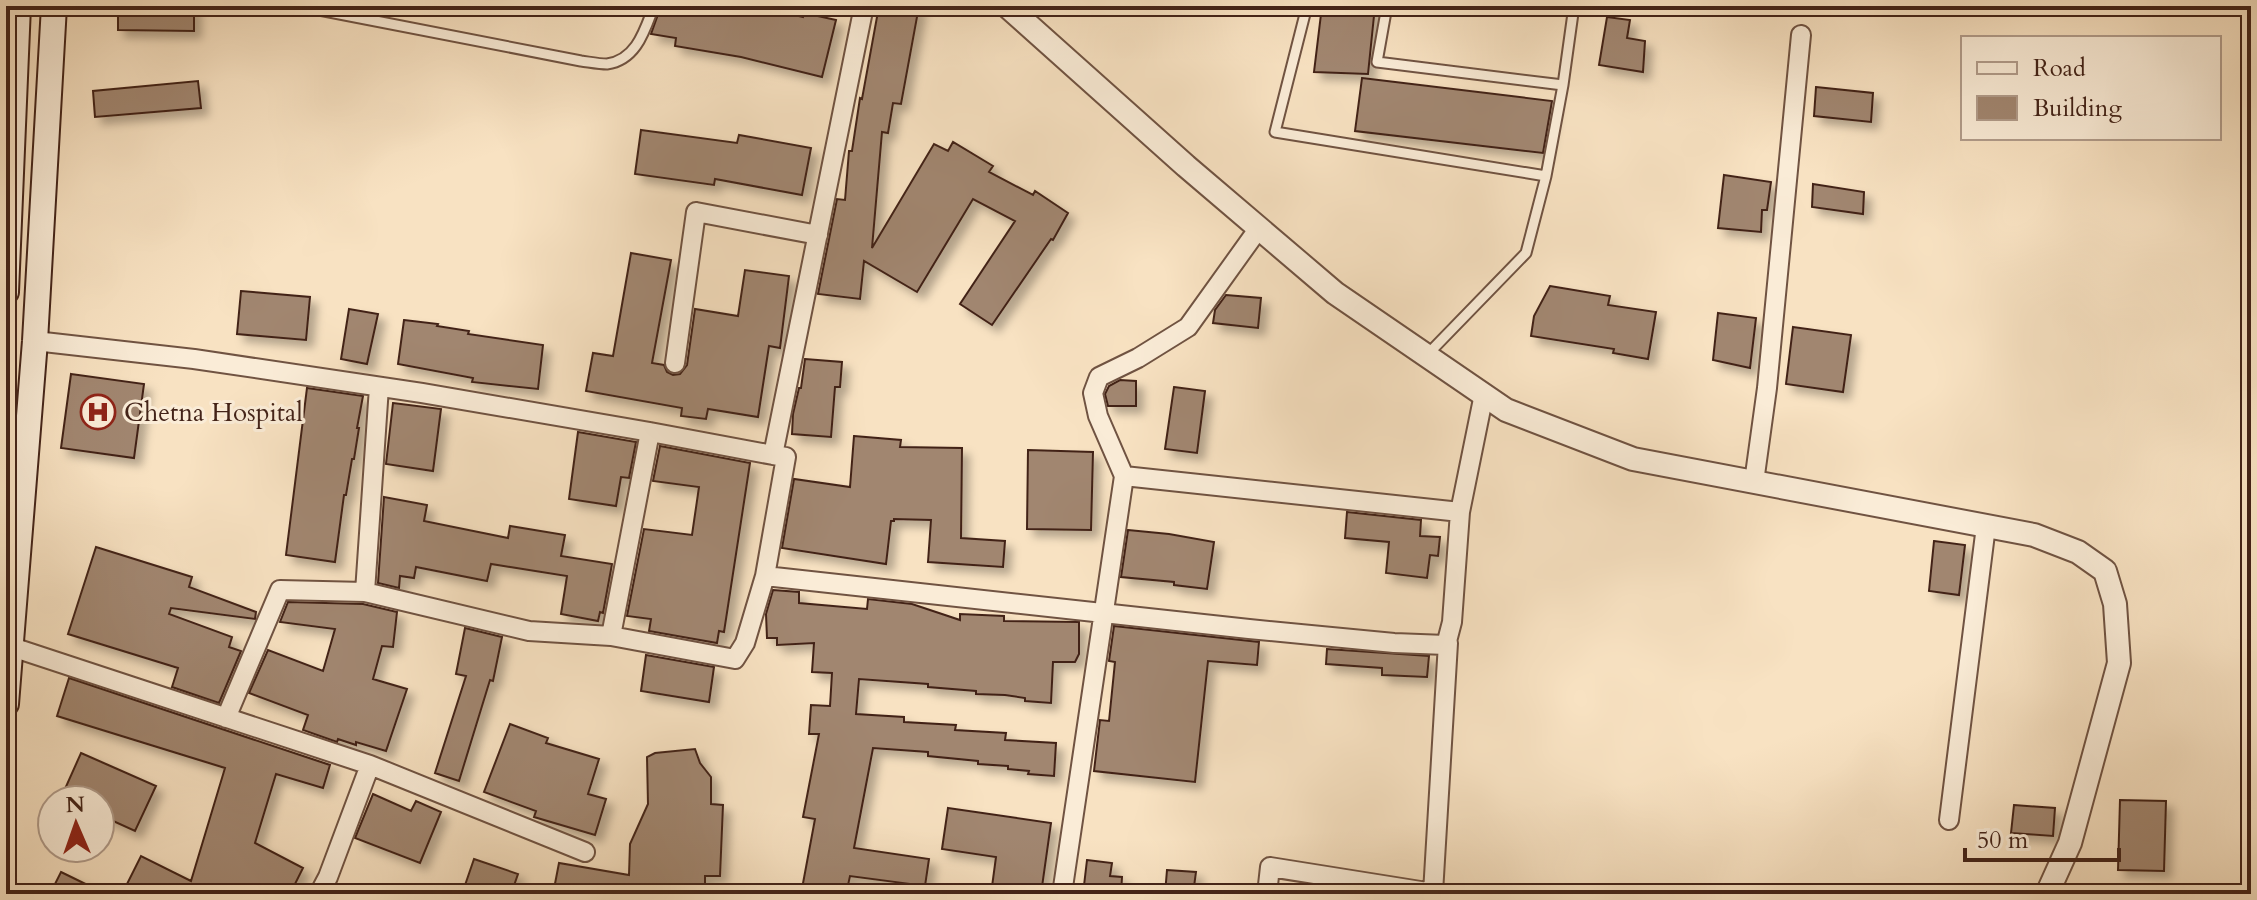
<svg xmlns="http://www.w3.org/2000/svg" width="2257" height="900" viewBox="0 0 2257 900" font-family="Cardo,serif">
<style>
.building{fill:#a18670;stroke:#432318;stroke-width:2;filter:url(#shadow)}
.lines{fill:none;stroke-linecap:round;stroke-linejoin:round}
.service-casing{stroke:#705342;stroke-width:13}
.minor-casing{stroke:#705342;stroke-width:22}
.tertiary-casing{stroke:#705342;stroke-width:26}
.secondary-casing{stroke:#432318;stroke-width:28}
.service{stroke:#faecd7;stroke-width:9}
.minor{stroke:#faecd7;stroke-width:18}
.tertiary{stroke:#faecd7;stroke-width:22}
.secondary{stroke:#faecd7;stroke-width:24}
.labels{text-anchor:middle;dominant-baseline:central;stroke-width:6;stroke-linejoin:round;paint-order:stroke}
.poi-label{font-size:26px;fill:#432318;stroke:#faecd7;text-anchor:start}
</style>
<defs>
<filter id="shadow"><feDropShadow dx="7" dy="7" stdDeviation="4" flood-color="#0004"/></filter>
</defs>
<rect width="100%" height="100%" fill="#f8e2c2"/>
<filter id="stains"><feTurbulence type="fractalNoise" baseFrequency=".0025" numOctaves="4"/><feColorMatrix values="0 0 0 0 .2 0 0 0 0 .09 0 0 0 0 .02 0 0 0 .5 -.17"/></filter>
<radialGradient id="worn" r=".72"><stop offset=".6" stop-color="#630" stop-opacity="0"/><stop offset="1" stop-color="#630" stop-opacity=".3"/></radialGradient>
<path class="building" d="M118 6H194V31L118 30Z
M661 6 681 9 682 6H718L760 13 761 7 803 17 804 13 836 20 822 77 741 57 675 46 676 38 651 34Z
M879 6H919L901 104 893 103 888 133 882 132 872 248 934 144 948 151 953 142 993 166 989 172 1033 195 1035 191 1068 213 1053 240 1051 239 992 325 960 304 1015 221 973 199 917 292 864 261 860 299 818 294 837 199 845 200 849 151H852L860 98 862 99Z
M1322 6H1375L1368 74 1314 72Z
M1607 17 1630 20 1627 38 1645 41 1643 72 1599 65Z
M1362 78 1552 101 1543 153 1355 131Z
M198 81 201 108 95 117 93 91Z
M1816 87 1873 93 1871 122 1814 116Z
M641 130 737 143 739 135 811 148 802 195 715 179 714 185 635 174Z
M1724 175 1771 182 1767 210H1762L1761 232 1718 228Z
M1813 184 1864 192 1863 214 1812 207Z
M631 253 671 260 652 363 664 365 667 372 673 375 680 374 687 365 695 309 738 316 745 270 789 276 780 348 769 346 758 417 708 409 706 419 681 416 682 408 586 391 593 353 613 356Z
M1550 286 1610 296 1608 305 1656 312 1648 359 1613 353 1614 349 1531 336 1534 316Z
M241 291 310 297 306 340 237 334Z
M1226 295 1261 298 1258 328 1213 323 1215 310Z
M349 309 378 314 367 364 341 359Z
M1718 313 1756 318 1750 368 1713 360Z
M404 320 438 324 437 326 469 331 468 334 543 345 538 389 472 382 473 378 398 364Z
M1793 327 1851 335 1843 392 1786 384Z
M805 359 842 362 840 387H835L831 437 792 434 793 414 799 388H801Z
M71 374 144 384 134 458 61 448Z
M1120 380 1136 381V406H1108L1105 394 1109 386Z
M1174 387 1205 391 1197 453 1165 449Z
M307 388 363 396 357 428H359L354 459H352L346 495H344L335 562 286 555Z
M393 403 441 409 433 471 386 464Z
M578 432 636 442 629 478 621 477 616 506 569 499Z
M854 436 901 440 900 447 962 448 961 538 1005 541 1003 567 928 562 931 520 894 519V521H891L886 564 782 548 794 479 850 487Z
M660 446 750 463 724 632 719 631 717 643 649 631 651 619 627 616 644 529 692 535 699 487 653 481Z
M1028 450 1093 452 1091 530 1027 529Z
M384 497 427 505 424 521 508 538 510 526 565 535 561 556 612 564 603 613 600 612 598 621 561 614 567 576 491 564 487 581 416 567 414 578 400 576 399 588 378 583Z
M1347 512 1421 520 1420 536 1440 537 1438 556 1430 555 1427 578 1386 573 1389 542 1345 538Z
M1128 530 1169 534 1214 542 1207 589 1174 585V582L1121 577Z
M1934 541 1965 545 1959 595 1929 591Z
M96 547 192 577 189 587 256 612 255 619 171 608 169 614 232 637 229 647 241 651 219 703 172 687 178 668 68 634Z
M773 590 799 592V603L867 609 868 599 912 604 960 620V614L1004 616V621L1079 622V654L1075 662H1053L1051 703 1025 701V698L1005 695 976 694V691L928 687V684L859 679 856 714 904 717V722L956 725 955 730 1006 733 1005 740 1056 743 1054 776 1028 774 1029 771 1008 769V766L978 764V761L928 756V752L873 748 854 848 929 859 925 886 850 876 846 894H801L815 819 803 817 819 734H809L811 705 830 706 832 673 812 672 814 643 777 645V638H767L766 614Z
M288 602 363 604 397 612 393 647 382 646 373 679 407 689 386 751 356 742V745L338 739 337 742 303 730 308 715 249 693 268 650 323 671 335 629 280 622Z
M1114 626 1259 642 1257 665 1208 661 1195 782 1094 771 1100 720 1109 721 1115 662 1109 661Z
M465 628 502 637 493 681 490 680 459 781 435 773 466 676 456 674Z
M1327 649 1429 656 1427 677 1382 675V668L1326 664Z
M646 655 714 667 709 702 641 691Z
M69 678 330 765 323 788 276 774 255 843 303 868 290 894H122L141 856 191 881 225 768 57 716Z
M510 724 548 738 546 743 599 759 588 794 606 799 595 835 534 817 536 811 484 792Z
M695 749 700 763 711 777V804L723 805 720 876H705V894H553L559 863 629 875 630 844 648 804 647 757 655 753Z
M81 753 156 786 135 831 100 815V800H60Z
M373 794 411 811 416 801 441 812 420 863 355 838Z
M2120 800 2166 801 2164 871 2118 870Z
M2014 805 2055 808 2053 836 2011 833Z
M948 808 1051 823 1041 894H991L996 857 942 849Z
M474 859 518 874 511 894H462Z
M1087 860 1112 863 1110 876 1122 877 1121 894H1083Z
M1167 870 1196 872 1193 894H1165Z
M61 872 106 894H50Z"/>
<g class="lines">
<g class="service-casing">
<path id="service" d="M277 6V8L319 10 581 61C589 62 599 64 607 64 637 60 645 29 654 6
M1307 6 1275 132 1546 176
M1387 6 1377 62 1563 85
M1427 355 1526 253 1546 176 1563 85 1574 6"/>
</g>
<g class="minor-casing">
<path id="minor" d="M35 341 194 359 422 393 650 432 773 455 864 6
M675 363 696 212 818 235
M773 455 786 457 765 576 1249 629 1394 643 1446 645 1452 622 1460 512 1484 394
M1124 476 1098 416 1093 393 1099 377 1138 358 1188 327 1259 228
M1754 482 1767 388 1801 35
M365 592 379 387
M611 636 650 432
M12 647 370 765 328 877 319 894
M226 718 280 590 365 592 529 631 611 636 735 659 745 643 765 576
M370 765 585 852
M1949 820 1986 526
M1062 894 1124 476 1460 512
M1267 894 1270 867 1433 893 1448 643"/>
</g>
<g class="tertiary-casing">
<path id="tertiary" d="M1007 6 1186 166 1335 293 1506 410 1633 459 2034 535 2078 552 2105 571 2115 604 2119 663 2070 843 2047 894"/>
</g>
<g class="secondary-casing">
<path id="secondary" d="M6 292 18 6
M6 704 35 341 54 6"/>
</g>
<use href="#service" class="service"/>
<use href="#minor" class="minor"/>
<use href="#tertiary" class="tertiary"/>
<use href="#secondary" class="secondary"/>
</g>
<defs>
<g id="hospital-ring" transform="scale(1.8)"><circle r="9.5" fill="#faecd7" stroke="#8f2418" stroke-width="1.5"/><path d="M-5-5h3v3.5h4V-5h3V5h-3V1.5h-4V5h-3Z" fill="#8f2418"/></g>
</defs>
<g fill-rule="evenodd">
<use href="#hospital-ring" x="98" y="412"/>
</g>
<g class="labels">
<g class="poi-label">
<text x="124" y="412">Chetna Hospital</text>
</g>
</g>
<rect width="2257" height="900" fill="none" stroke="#f8e2c2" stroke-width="32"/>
<rect x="8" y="8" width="2241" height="884" fill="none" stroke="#432318" stroke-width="4"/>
<rect x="16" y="16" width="2225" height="868" fill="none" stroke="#432318" stroke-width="2"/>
<rect x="1961" y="36" width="260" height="104" fill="#faecd7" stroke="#b19c8b" stroke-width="2"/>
<rect x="1977" y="62" width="40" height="12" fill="#faecd7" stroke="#b19c8b" stroke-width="2"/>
<text x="2033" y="76" font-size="24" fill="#432318">Road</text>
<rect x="1977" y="96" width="40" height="24" fill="#a18670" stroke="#b19c8b" stroke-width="2"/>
<text x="2033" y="116" font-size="24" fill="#432318">Building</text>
<g transform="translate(76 824) rotate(358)"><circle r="38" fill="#faecd7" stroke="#b19c8b" stroke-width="2"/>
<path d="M0-6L14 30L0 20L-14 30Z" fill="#8f2418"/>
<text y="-12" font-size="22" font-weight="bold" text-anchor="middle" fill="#432318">N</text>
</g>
<path d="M1965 848v12h154v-12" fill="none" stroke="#432318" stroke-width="4"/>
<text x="1977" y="848" font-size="24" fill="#432318" stroke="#faecd7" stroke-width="6" paint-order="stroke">50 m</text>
<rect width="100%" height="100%" filter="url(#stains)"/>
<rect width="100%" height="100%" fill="url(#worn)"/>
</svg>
